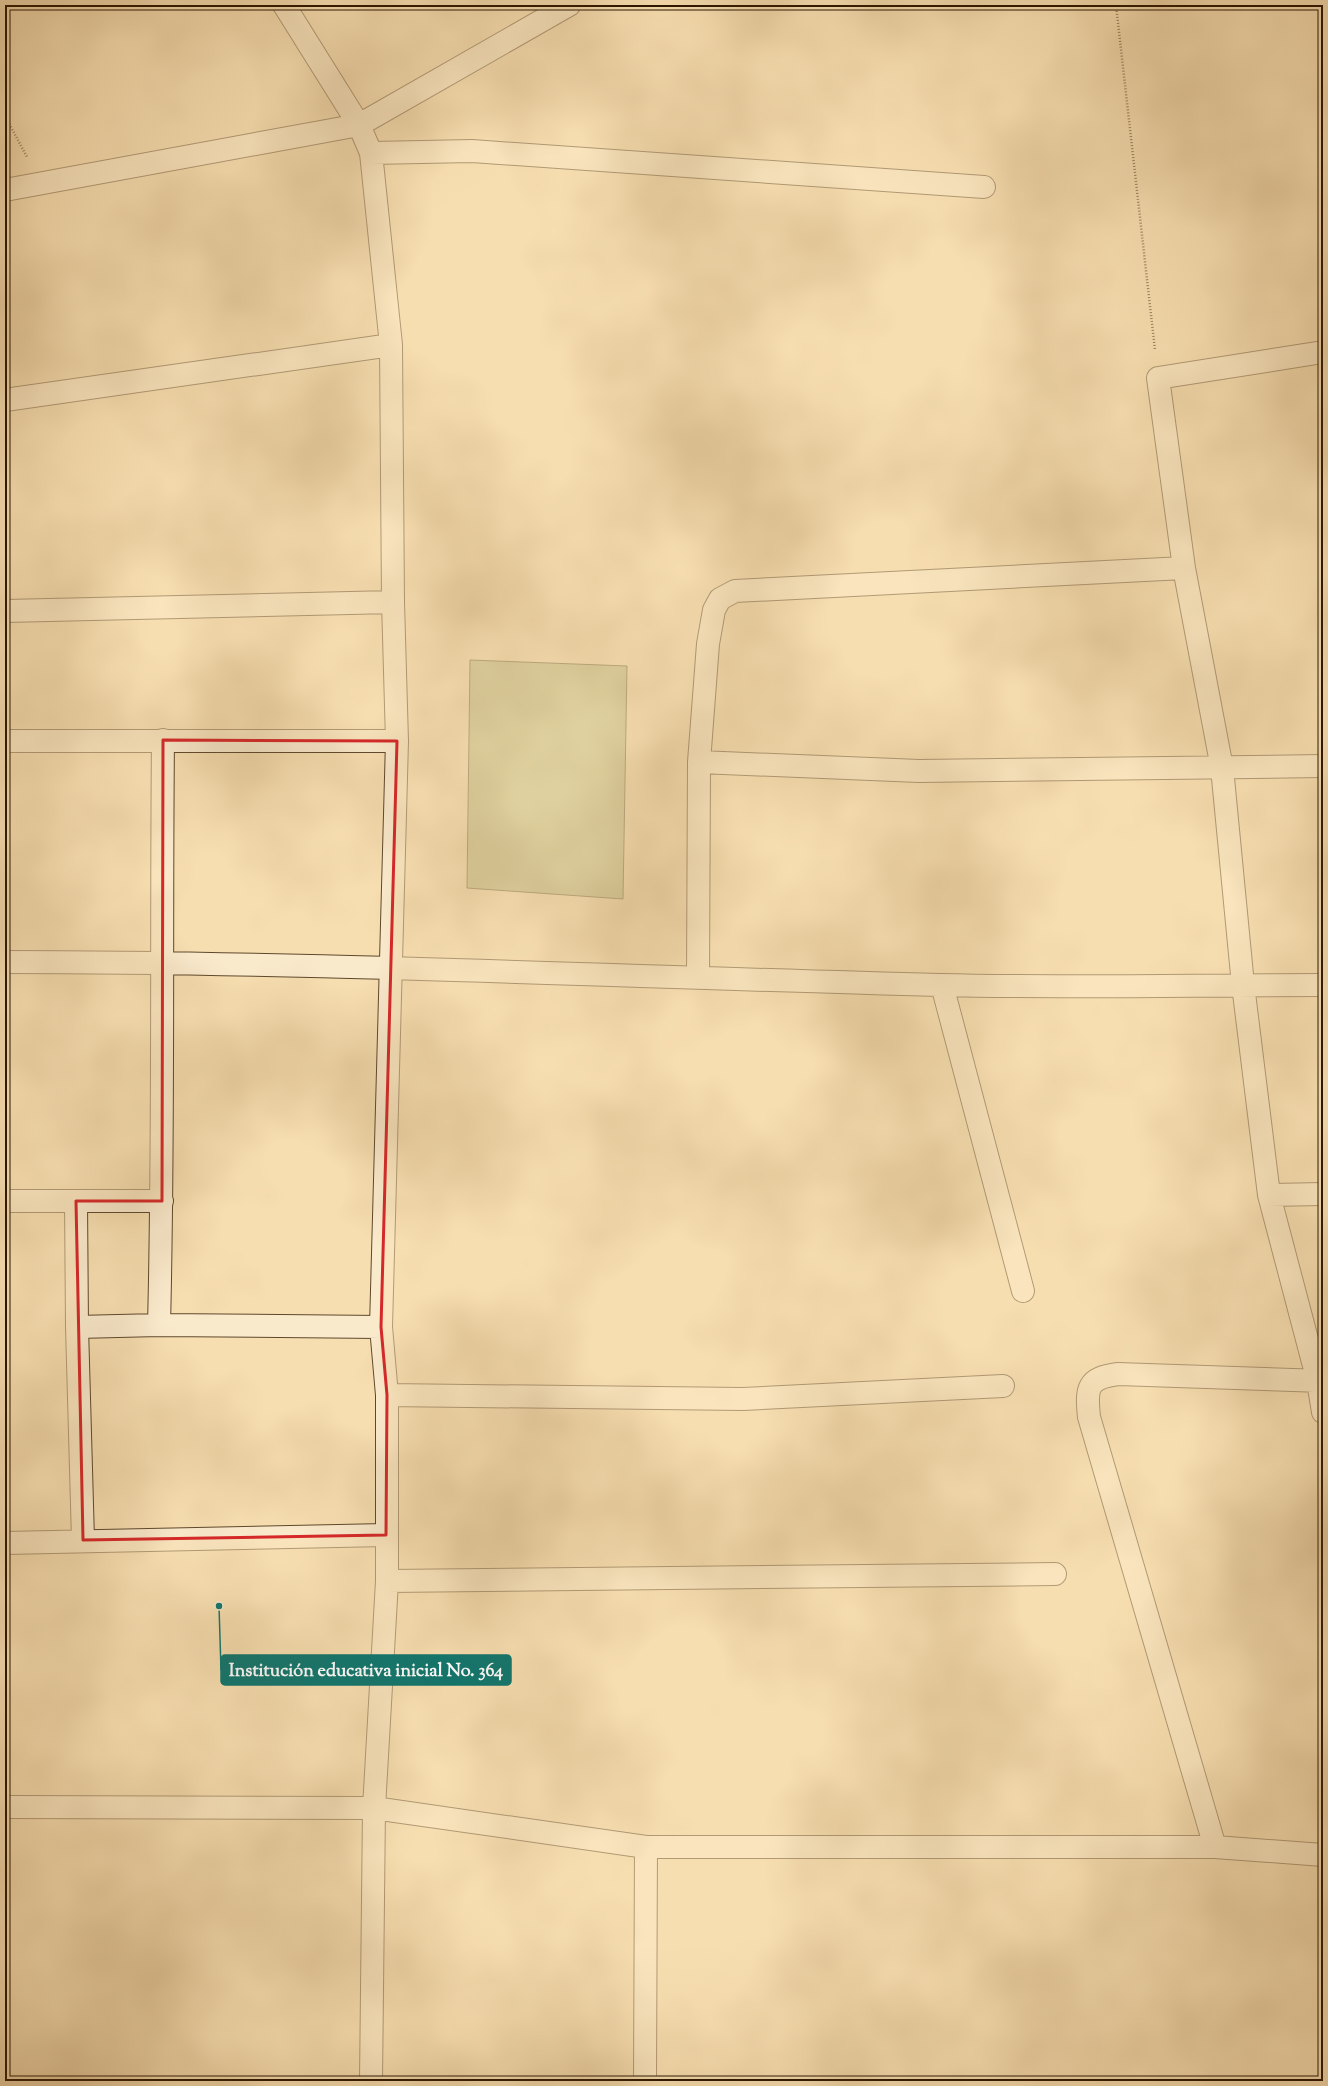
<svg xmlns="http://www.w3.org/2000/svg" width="1328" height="2086" viewBox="0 0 1328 2086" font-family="'Sorts Mill Goudy',serif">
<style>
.green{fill:#c0c089;stroke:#766b44}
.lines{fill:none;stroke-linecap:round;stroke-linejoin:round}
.minor-casing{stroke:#5e482c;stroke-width:24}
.path{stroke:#2b1600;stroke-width:2.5;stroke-dasharray:1 2;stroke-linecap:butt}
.minor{stroke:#faeacc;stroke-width:22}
.marked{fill:none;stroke:#d62828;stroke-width:3;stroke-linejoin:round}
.leader{fill:none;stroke:#0f766e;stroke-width:1.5}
.callout-dot{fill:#0f766e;stroke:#faeacc;stroke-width:1.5}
.callout{fill:#0f766e;stroke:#0f766e;stroke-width:1.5}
.callout-label{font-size:18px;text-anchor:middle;font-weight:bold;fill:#fff}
</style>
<rect width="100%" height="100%" fill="#f7deb0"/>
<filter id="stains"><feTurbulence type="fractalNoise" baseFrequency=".005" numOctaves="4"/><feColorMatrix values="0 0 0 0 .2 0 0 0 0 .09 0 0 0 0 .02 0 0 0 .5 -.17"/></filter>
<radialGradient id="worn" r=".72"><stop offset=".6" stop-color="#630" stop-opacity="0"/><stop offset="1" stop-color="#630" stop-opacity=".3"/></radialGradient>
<path class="green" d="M470 660 627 666 623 899 467 888Z"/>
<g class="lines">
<g class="minor-casing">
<path id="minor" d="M284 5 359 125 371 153 391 345 393 602 397 741 381 1327 387 1395V1581L374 1808 371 2081
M371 153 472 151 984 187
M5 190 359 125 569 5
M1323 352 1158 378 1184 568 1222 768 1243 985 1269 1195 1318 1381 1323 1412
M5 400 391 345
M5 611 393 602
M5 741H397
M699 762 919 771 1323 766
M5 962C316 962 627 977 939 985 1067 988 1195 985 1323 985
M698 977 699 762 708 644 714 610 720 599 735 591 1184 568
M942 985 1023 1291
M1269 1195 1323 1194
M5 1201H162
M76 1201 77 1327 83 1540
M159 1325C164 1130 161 935 163 740
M77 1327 159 1325 381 1327
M387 1395 743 1399 1003 1386
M5 1543 386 1535
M387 1581 1055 1574
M5 1807 374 1808 646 1847H1215L1323 1855
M1215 1847 1089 1417C1086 1388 1087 1378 1118 1374L1323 1381
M645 2081 646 1847"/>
</g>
<path class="path" d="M1116 5 1155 350
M5 116 27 157"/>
<use href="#minor" class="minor"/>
</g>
<path d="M0 0H1328V2086H0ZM163 740 397 741 381 1327 387 1395 386 1535 83 1540 76 1201H162Z" fill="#f7deb0" fill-opacity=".55" fill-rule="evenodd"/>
<path class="marked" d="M163 740 397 741 381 1327 387 1395 386 1535 83 1540 76 1201H162Z"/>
<path class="leader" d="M219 1606L221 1670"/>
<circle class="callout-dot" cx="219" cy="1606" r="4"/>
<rect class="callout" x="221" y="1655" width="290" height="30" rx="4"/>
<g class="callout-label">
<text x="366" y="1676">Institución educativa inicial No. 364</text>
</g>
<rect width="1328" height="2086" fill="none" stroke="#f7deb0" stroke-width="20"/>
<rect x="6" y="6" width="1316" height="2074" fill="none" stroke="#2b1600" stroke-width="2"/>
<rect x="10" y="10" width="1308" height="2066" fill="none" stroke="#2b1600"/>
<rect width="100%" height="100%" filter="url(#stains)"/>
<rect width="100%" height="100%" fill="url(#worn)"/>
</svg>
